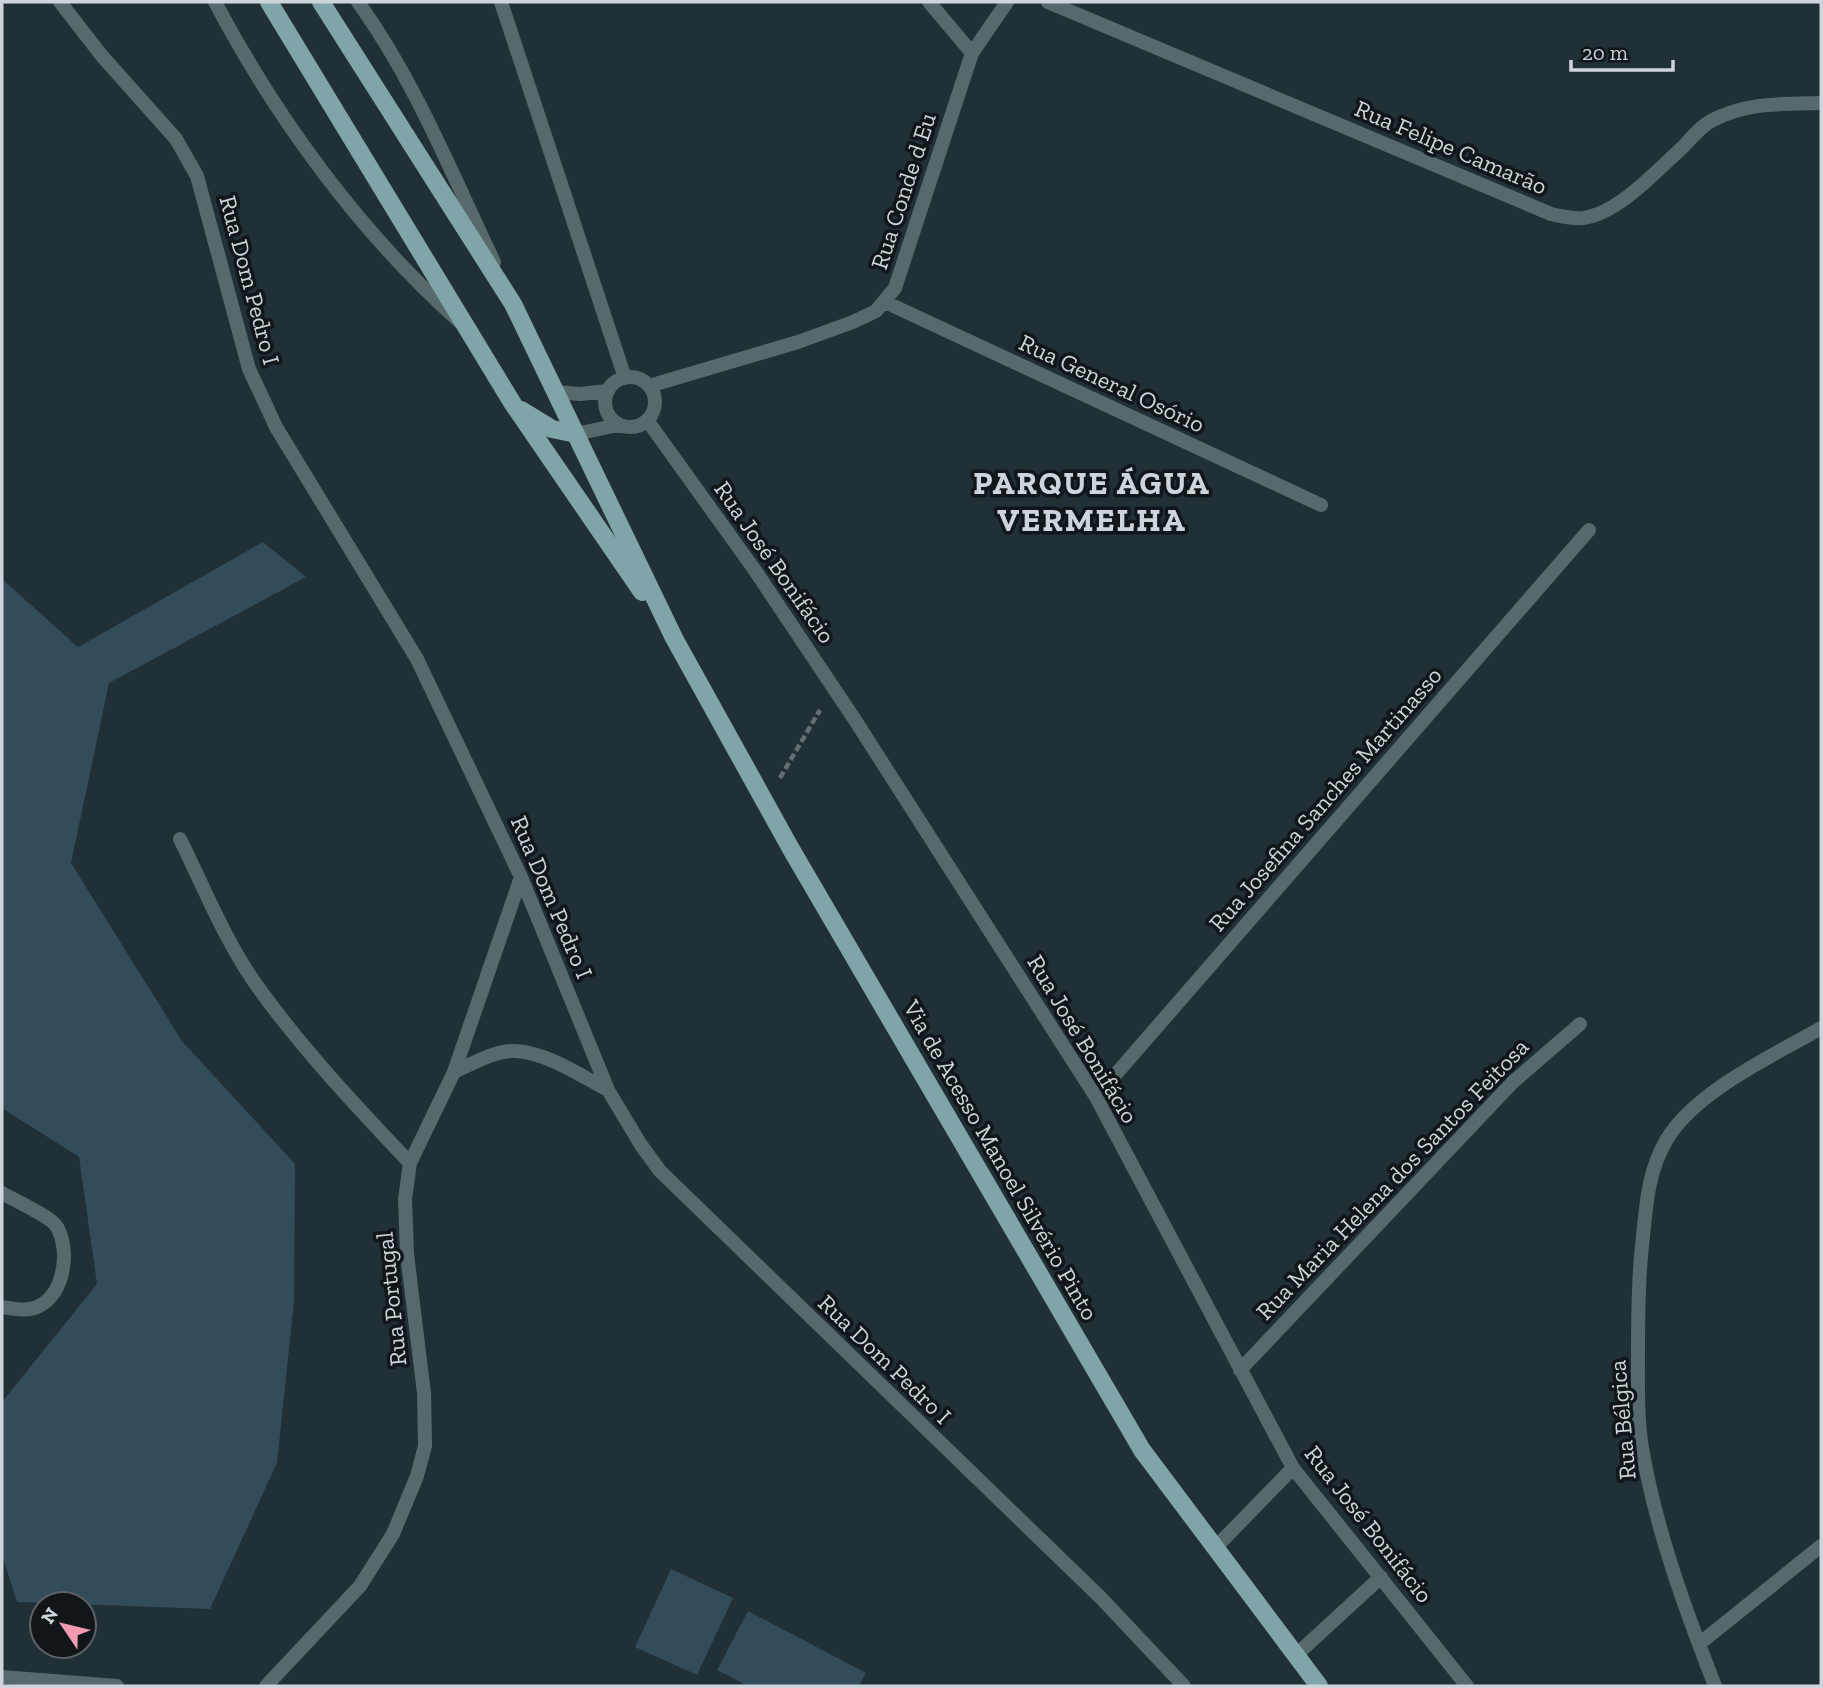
<svg xmlns="http://www.w3.org/2000/svg" width="1823" height="1688" viewBox="0 0 1823 1688" font-family="'Zilla Slab',serif">
<style>
.green{fill:#324c59}
.lines{fill:none;stroke-linecap:round;stroke-linejoin:round}
.path{stroke:#636f75;stroke-width:4.5;stroke-dasharray:7 3.5;stroke-linecap:butt}
.service{stroke:#57696b;stroke-width:14}
.minor{stroke:#57696b;stroke-width:14}
.primary{stroke:#80a5a9;stroke-width:18}
.labels{text-anchor:middle;dominant-baseline:central;stroke-width:7;stroke-linejoin:round;paint-order:stroke}
.street-label{font-size:24px;fill:#cdd5da;stroke:#101619}
.district-label{font-size:32px;font-weight:bold;letter-spacing:2px;fill:#cdd5da;stroke:#101619}
</style>
<rect width="100%" height="100%" fill="#212f36"/>
<path class="green" d="M263 542 306 577 109 683 71 863 182 1041 295 1164 294 1302 277 1463 210 1609 17 1602 2 1555V1402L97 1284 79 1157 2 1108V579L78 647Z
M671 1569 733 1598 697 1675 635 1647Z
M748 1611 866 1673 859 1686H748L717 1670Z"/>
<g class="lines">
<path class="path" d="M780 778 820 710"/>
<path class="service" d="M215 2C277 119 360 233 460 322
M358 2C415 81 452 174 494 262
M2 1677 117 1686"/>
<path class="minor" d="M60 2 102 56 176 139 197 176 249 369 276 427 417 659 521 877 608 1090 641 1145 660 1171 1101 1598 1184 1686
M501 2 625 378
M929 2 972 53
M1048 2 1551 214C1561 216 1572 219 1583 218 1618 214 1657 170 1683 147 1691 138 1700 127 1711 121 1746 102 1782 104 1821 103
M885 302 1321 505
M605 402a25 25 0 1 1 50 0a25 25 0 1 1-50 0Z
M649 386 798 342 853 322 876 311 895 288 972 53 1007 2
M555 392 580 394 608 391
M647 420 754 569 855 720 1096 1097 1293 1468 1467 1686
M576 434 618 425
M180 839C205 890 227 945 260 990 305 1052 358 1108 410 1163
M454 1072C472 1064 495 1050 516 1051 548 1053 581 1076 608 1090
M1096 1097 1589 530
M2 1193C14 1200 52 1217 57 1227 70 1250 65 1293 39 1306 28 1312 14 1309 2 1307
M1240 1370 1513 1082 1580 1024
M1215 1548 1293 1468
M1699 1644 1821 1546
M1295 1656 1381 1577
M266 1686 360 1586 393 1534 417 1476 425 1446 424 1393 407 1254 405 1199 410 1163 454 1072 521 877
M1715 1686C1685 1609 1656 1530 1642 1448 1637 1417 1638 1383 1638 1352 1638 1317 1638 1281 1642 1246 1646 1209 1647 1172 1667 1139 1696 1091 1774 1055 1821 1028"/>
<path class="primary" d="M269 2 513 404 642 592
M321 2 513 304 674 638 791 849 1142 1450 1319 1686
M521 410 552 429 576 434"/>
</g>
<g class="labels">
<g class="street-label">
<text transform="translate(1451 147) rotate(23)">Rua Felipe Camarão</text>
<text transform="translate(903 191) rotate(-72)">Rua Conde d Eu</text>
<text transform="translate(250 280) rotate(75)">Rua Dom Pedro I</text>
<text transform="translate(1112 383) rotate(25)">Rua General Osório</text>
<text transform="translate(775 562) rotate(55)">Rua José Bonifácio</text>
<text transform="translate(1325 799) rotate(-49)">Rua Josefina Sanches Martinasso</text>
<text transform="translate(552 897) rotate(67)">Rua Dom Pedro I</text>
<text transform="translate(1083 1039) rotate(59)">Rua José Bonifácio</text>
<text transform="translate(1001 1160) rotate(60)">Via de Acesso Manoel Silvério Pinto</text>
<text transform="translate(1392 1179) rotate(-46)">Rua Maria Helena dos Santos Feitosa</text>
<text transform="translate(391 1299) rotate(-96)">Rua Portugal</text>
<text transform="translate(885 1359) rotate(44)">Rua Dom Pedro I</text>
<text transform="translate(1622 1420) rotate(-95)">Rua Bélgica</text>
<text transform="translate(1369 1524) rotate(52)">Rua José Bonifácio</text>
</g>
<g class="district-label">
<text x="1092" y="483">PARQUE ÁGUA<tspan x="1092" dy="37">VERMELHA</tspan></text>
</g>
</g>
<rect width="1823" height="1688" fill="none" stroke="#cdd5da" stroke-width="7"/>
<g transform="translate(63 1625) rotate(305)"><circle r="33" fill="#101619" stroke="#5c6266" stroke-width="2"/>
<path d="M0-5L12 26L0 18L-12 26Z" fill="#f19ab1"/>
<text y="-10" font-size="19" font-weight="bold" text-anchor="middle" fill="#cdd5da">N</text>
</g>
<path d="M1571 60v10h102v-10" fill="none" stroke="#cdd5da" stroke-width="3.5"/>
<text x="1582" y="60" font-size="21" fill="#cdd5da" stroke="#101619" stroke-width="5" paint-order="stroke">20 m</text>
</svg>
